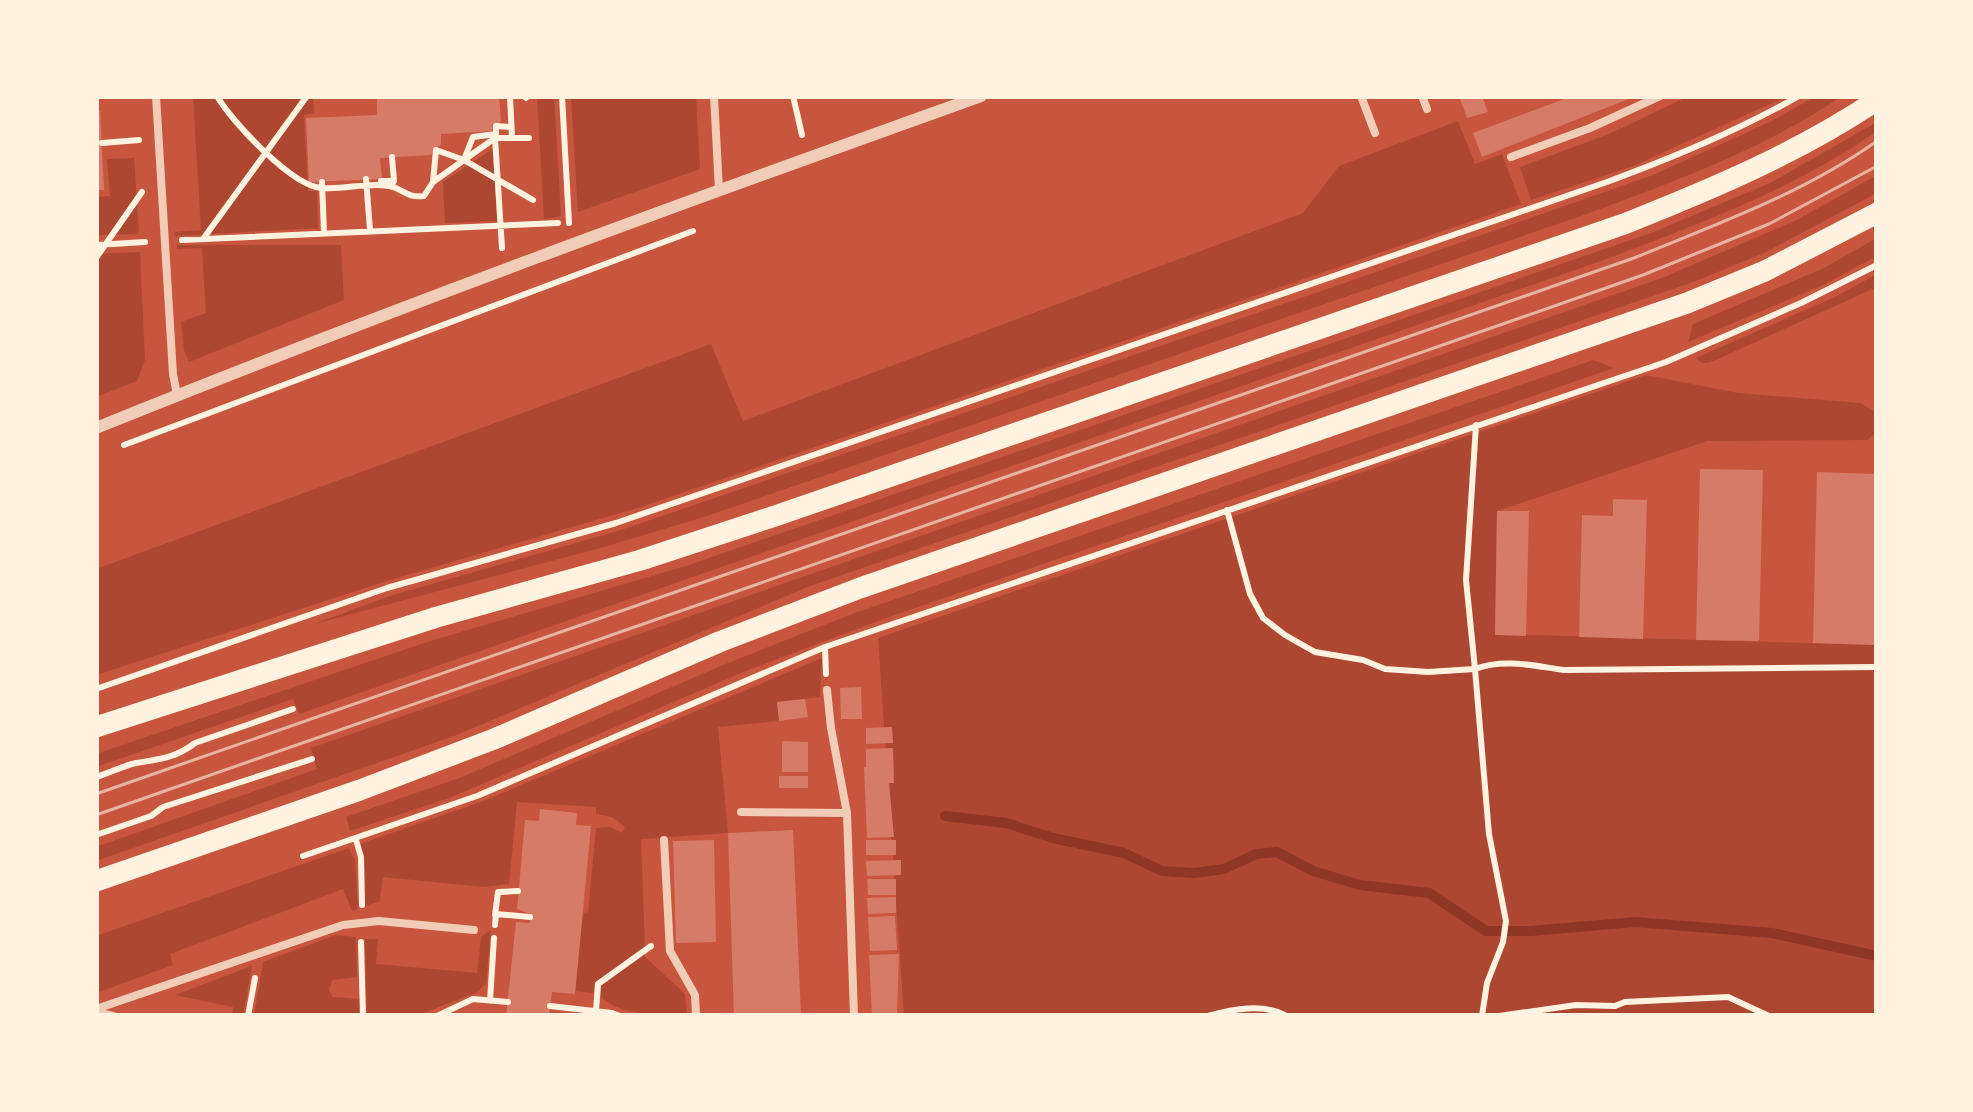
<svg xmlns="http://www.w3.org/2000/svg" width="1973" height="1112" viewBox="0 0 1973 1112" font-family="Manrope,sans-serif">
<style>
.green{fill:#ae4732}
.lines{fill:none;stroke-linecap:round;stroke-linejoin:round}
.stream{stroke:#8f3625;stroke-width:10}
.building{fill:#d67c66}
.path{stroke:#fff3e0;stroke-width:6}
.service{stroke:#f1ccb7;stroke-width:8}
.minor{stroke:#f1ccb7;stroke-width:12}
.secondary{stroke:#fff3e0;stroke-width:21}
.tram{stroke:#e9b49f;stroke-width:3}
</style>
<rect width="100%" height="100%" fill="#c8553d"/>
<path class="green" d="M193 96H313L314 113 304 115 308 191H317L318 228 175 236 174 232 201 230Z
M537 96H554L561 216 544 219Z
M571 96H696L700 169 578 212Z
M1689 96H1788L1633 166 1531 200 1520 167 1609 134Z
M1816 96H1842C1762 150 1671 183 1581 216L704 517 604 547 314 624 390 596 618 531 1336 286 1653 175 1772 121Z
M1458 121 1475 164 1502 154 1521 204 641 507 393 579 96 675V569L711 344 743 421 1303 213 1339 166Z
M1877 122V131C1793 190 1694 226 1598 262L299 714 293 699 96 767V754L427 642 689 565 1651 233 1770 183Z
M494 148 498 221 445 223 443 182Z
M134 158 139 234 96 235V197L110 196 107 159Z
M1877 175 1875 194 1766 252 1696 281 810 586 454 736 96 861V847L317 769 311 748 1662 278 1797 220Z
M1877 238V256L1823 285 1688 342 1693 324 1822 269Z
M177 245H341L344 300 189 362 184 350 181 322 206 313 202 248 177 249Z
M140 252 145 360 137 381 96 397V254Z
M1877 274V287L1709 363H1702L1696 358 1833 298Z
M1593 360 1614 368 886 618 748 670 449 798 350 831 346 817 462 777 728 663 852 614Z
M1646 375 1738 393 1860 403 1875 412 1876 433 1867 440 1708 441 1497 511 1495 634 1877 645V1016H904L878 638Z
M822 658 820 697 778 702 779 721 718 727 728 833 641 839 645 950 594 984 593 993 575 991 583 913 588 912 596 828 610 827 622 833 625 827 612 817 596 814V807L517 802 509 884 484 887 383 877 380 901 365 906 364 856 360 844 481 802Z
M349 848 355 860 358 909 352 911 343 889 170 954 173 965 96 993V936Z
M491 930 486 984 477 992 416 1016H367L365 939H378L376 964 477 973 481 937Z
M336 935 356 937 357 977 332 980 329 990 333 997 360 999 359 1016H254L263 962Z
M645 952V957L685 994 687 1016C661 1016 619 1015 601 997V985Z
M252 966 243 1016H232L233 1007 175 995Z"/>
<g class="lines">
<path class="stream" d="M945 816 1006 823 1053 838 1124 853 1162 871 1194 873 1224 869 1256 854 1277 852 1313 871 1360 885 1429 893 1486 931H1531L1635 922 1772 933 1877 956"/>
</g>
<path class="building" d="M377 96H499L501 121 491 131 441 134V144L431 155 380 158 382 179 309 182 306 118 377 115Z
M1459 96H1482L1488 112 1467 118Z
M1572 96H1636L1482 157 1473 133Z
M96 111H100L104 190H96Z
M1700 469 1763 470 1759 641 1696 640Z
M1817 472 1877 474 1876 645 1813 643Z
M1613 499 1647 500 1643 639 1579 637 1582 515 1613 516Z
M1497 511H1529L1526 636 1495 635Z
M861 687 862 719H841L840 688Z
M805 699 808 717 779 721 777 702Z
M892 727 893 743 866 744V728Z
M782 741 808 742V772H782Z
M893 748 894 783H889L894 837 867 838 864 767H866V749Z
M779 776H808V788H779Z
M540 809 577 813 576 825 591 826 575 994 552 992 549 1016H506L516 922 530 923V914L517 909 525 820 539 821Z
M793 830 801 1016H734L728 833Z
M714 840 716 942 676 943 673 841Z
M866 840H896V855H866Z
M901 860V875L867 876 866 861Z
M867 879H896V895H868Z
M896 897V913L868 914 867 898Z
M895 916 897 950 870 951 868 917Z
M899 954 897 1016H872L869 955Z"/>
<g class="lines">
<path class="path" d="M217 96C232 122 293 187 322 188 344 190 368 182 389 186 405 189 405 198 424 196L433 182 495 138H529
M510 96 512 138
M562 96 569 223
M793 96 802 135
M526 98 528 96
M495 138 502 248
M102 143 139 140
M465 157 473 137 496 134V126L511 127
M366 179 370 230
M381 181H394
M322 182 324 232
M433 182 436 150 464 160 533 200
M391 186 394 181 392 157
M203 239 307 96
M182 240 558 223
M96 245 145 242
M96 258 142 192
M1476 425 1466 580 1475 669C1504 658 1534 666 1564 670L1877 667
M124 445 693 231
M1227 510 1250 594 1263 618 1285 635 1315 652 1363 660 1385 669 1428 672 1475 669 1489 834 1506 921 1503 942 1487 983 1482 1016
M825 647 826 674
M96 689 387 588 616 523 1607 182C1674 157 1737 131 1799 96
M96 777C109 773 123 766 136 763 159 759 174 759 195 743L293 709
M96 835 151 816 163 807 312 759
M356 840 361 857 362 905
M303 856 477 796 825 647 1666 362 1801 303 1877 265
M495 915 498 892 518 891
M495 925 496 914 530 917
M361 942 363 1016
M490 1001 494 938
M550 1006 612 1013 620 1016
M596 1011 598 984 651 946
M248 1016 255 978
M437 1016 473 999 508 1002
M1208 1016C1233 1009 1264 1003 1287 1016
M1499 1016 1576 1005 1615 1006 1625 1002 1728 997 1769 1016"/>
<path class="service" d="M156 96 173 374 177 395
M714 96 719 190
M1361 96 1375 133
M1422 96 1427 109
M1511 157 1590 128 1660 96
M827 690 831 728 847 813
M741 812 847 813 854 1016
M664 840 670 951 695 995 696 1016
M96 1009 343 925 379 921 474 930
M96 1012 113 1016"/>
<path class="minor" d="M96 428C388 310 685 202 981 96"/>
<path class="secondary" d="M96 727 437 617 641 560 775 516 1624 224C1712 189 1798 153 1877 100
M96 881 360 790 494 739 719 642 860 588 1687 303 1765 271 1877 213"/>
<path class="tram" d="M96 794 1634 258C1717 224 1804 193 1877 141
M96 815 1643 275 1769 224 1877 166"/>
</g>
<rect width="1973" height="1112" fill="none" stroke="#fff3e0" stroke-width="198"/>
</svg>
